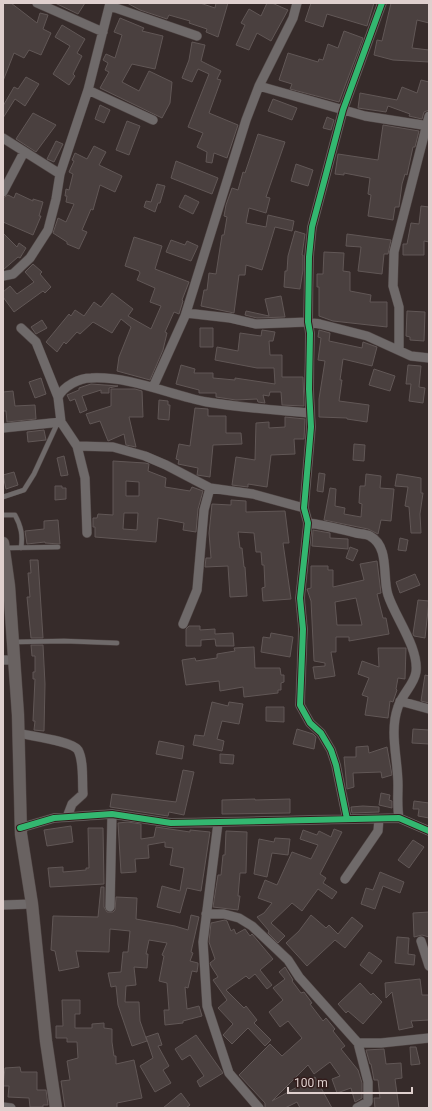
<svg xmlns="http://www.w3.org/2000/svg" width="432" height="1111" viewBox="0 0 432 1111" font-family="Roboto,sans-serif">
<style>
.building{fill:#4a403f;stroke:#615756;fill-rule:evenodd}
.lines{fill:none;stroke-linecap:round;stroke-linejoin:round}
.service-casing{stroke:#504645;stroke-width:5.5}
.minor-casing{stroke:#504645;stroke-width:10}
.secondary-casing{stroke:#504645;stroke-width:13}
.service{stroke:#6f6a6a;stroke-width:4.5}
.minor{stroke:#6f6a6a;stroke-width:9}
.secondary{stroke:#696261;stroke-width:12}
.cycleway-casing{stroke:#321c1b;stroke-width:8}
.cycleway{stroke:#33b770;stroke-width:6}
</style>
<rect width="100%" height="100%" fill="#362b2a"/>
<path class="building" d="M3 3H11L37 23 40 13 48 15 43 29 51 33 41 55 29 50 24 58 14 53 3 81Z
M55 3H85L78 14Z
M127 3H200L215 8 216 3H228L218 37 206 32 207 29 189 23 190 21 169 15 167 19 140 10Z
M267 3H272L288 10 271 41 257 33 249 50 236 45 245 25 241 23 249 9 261 16Z
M311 3H374L367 26 327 14 323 27 305 21Z
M391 3H429V23L417 20 412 48 429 50V62L393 60 374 55 377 40 382 41Z
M120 18 144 28 142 31 163 36 155 69 132 64 122 82 139 91 149 71 172 82 170 103 162 118 100 88 109 72 105 70 108 63 103 60 106 54 115 58 122 35 114 32Z
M62 25 85 39 77 53 82 56 73 74 75 76 69 85 53 74 70 46 55 37Z
M344 31 363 38 339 102 290 89 292 84 279 80 288 53 318 62 319 59 323 60 328 44 338 48Z
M192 42 205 45 201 61 221 71 217 79 221 80 209 113 238 125 227 158 214 153 212 163 206 162 207 152 197 147 203 133 188 127 209 74 198 69 192 82 182 78 189 60Z
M26 77 39 84 25 106 15 99 3 118V106L14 87 18 89Z
M421 80 429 82V110L424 112 422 119 409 116 410 114 388 106 386 112 358 108 360 93 397 100 402 87 417 93Z
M273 99 297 108 292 120 268 111Z
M100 105 110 110 104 123 95 119Z
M33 113 56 125 36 152 16 139Z
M327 117 334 120 331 130 323 128Z
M127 121 140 126 129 155 116 150Z
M383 125 419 131 415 147H413L407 175 405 174 402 184 399 207H395L393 220 368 216 371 195 368 194 370 178 344 173V175L335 174 338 154 378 160Z
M258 134 285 142 266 197 270 198 266 213 249 208 246 223 266 227 268 215 294 221 292 231 275 227 262 270 246 265 245 275H239L234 313 201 306 204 290H207L209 273 216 274 222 235H224L227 217 224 216 226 205 232 188 238 190 243 172 245 173Z
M56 141 63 144 54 162 47 159Z
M94 146 106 152 99 165 122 176 115 192 100 185 93 210 91 209 82 230 87 232 79 249 67 244V242L53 233 58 218 66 222 74 204 66 202 67 196H65L66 189 69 190 73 174 69 172 74 161 72 160 75 153 87 159Z
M176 161 218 178 212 194 171 178Z
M296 164 313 170 308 186 291 181Z
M157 184 165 186 160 203H158L155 212 144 207 146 201 151 202Z
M16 193 33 201V199L43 202 39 216H41L33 235 3 222V198L8 195 14 198Z
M185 195 199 202 193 214 179 207Z
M421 206 429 207V242L424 241V255H403V244H407L411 223 419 224Z
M295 231 305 234 302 255H303V270L300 289 284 287 285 271H287L288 256Z
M3 233 17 247 19 243 26 248 20 258 18 257 3 270Z
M347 234 391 240 388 254H384L382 274 358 271 361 247 346 246Z
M134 237 162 246 155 269 189 282 182 300 183 301 179 314 174 312 165 332 167 333 163 350 150 380 117 371 119 357 131 327 121 319 112 333 93 322 80 334 77 332 66 344 64 342 57 352 46 342 69 314 71 316 75 310 84 316 94 302 101 307 112 293 133 309 128 316 151 329 161 306 150 302 155 288 137 280 140 273 139 271 125 266Z
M171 240 185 245 187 241 198 246 191 261 166 252Z
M324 252 344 253 343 271 350 272V291L371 295 370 302H387V327L333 321 319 316V287H317V274H323Z
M33 264 42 272 40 274 51 287 45 293 43 291 14 312 3 297V292L10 286 17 294 34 282 25 272Z
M281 296 285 317 257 318 245 315 246 311 269 316 265 299Z
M407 311 425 312 424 341 410 340V337L406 336Z
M42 320 47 328 36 334 31 327Z
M200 328H213V347H200Z
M262 330 275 332 273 341H269L270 355H282V377H303L304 406 282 405 281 392H270L269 396 263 395 265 403 258 402 257 399 236 400 216 397V393H199V390L176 384 181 365 195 369 194 373H213V378L235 380V378L275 384 274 368H257L215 360 217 347 238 351 240 333 261 336Z
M319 330 330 333 329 341 362 348 363 342 377 347 372 366 343 359 340 380H342L339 401 369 405 367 422 347 419V418L319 417V399L325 361 318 360 321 338 318 337Z
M408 365 421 366 419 387 425 388 423 403 409 401 411 384H406Z
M374 369 395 376 390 391 369 385Z
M41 378 46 394 35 398 29 382Z
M91 384 118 386 109 388V393H101V390L82 396 87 410 80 413 75 399 70 401 67 395 79 390V388Z
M111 389H135L142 391 143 417H129L136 447 126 445 124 434 108 441 100 421 90 424 86 414 111 406Z
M13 391 15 406 35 405 36 419 7 422 6 411H3V392Z
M159 400 168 401V405H170L169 420 158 419Z
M195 408 208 409V416H226V433H241L242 444 213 445 210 477 197 475 198 468 178 464 179 460 176 459 179 444 190 446Z
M285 417 305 419 304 439H294L295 454 271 455 267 487 248 484V487L232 485 236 457 255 460 256 423 269 422V428L285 427Z
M44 430 46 440 28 442 27 432Z
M354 444 365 445 364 461 353 460Z
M64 456 68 475 61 476 57 458Z
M113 461 145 463 149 464 148 471 166 478 165 487 190 491 192 487 203 491 198 509 196 532 183 530 184 523 158 518 156 542 95 537V527H93V518H97L98 514 113 515ZM126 481 139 482V496H126ZM124 513H138L137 530 123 529Z
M14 472 18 485 6 489 3 475Z
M319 473 325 474 323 492 317 491Z
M366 474 381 476 380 488 394 489 391 521 381 520 378 534 368 529 324 520 330 488 336 489 335 506 345 508 344 514 361 517 362 504 359 503 360 486H365Z
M397 474 421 478V493H423L420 514 421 533H411L409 507 405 506 408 487 395 486Z
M55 486H62V488H66V499L55 500Z
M231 500 246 501V512L285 511 289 543H283L291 599 263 601 262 588 265 587 264 565H262L261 552H256L254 533 238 532 240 548H242L244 567H245L247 596 230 597 228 566 205 567 206 558H211L209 533 212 504 231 505Z
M58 520 60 544 45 543V542L27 544 25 531 44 529V521Z
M313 530 330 533V538L348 539V549L312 546Z
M400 538 408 540 406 551 398 550Z
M350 547 358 550 353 561 346 558Z
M30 560H38L43 638H31L27 597H30L28 573H31Z
M377 561 381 593 377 594 383 618H386L389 634 349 641V637H336V652H331L335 676 315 679 313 667 325 666V663L314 661 311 601 307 589 311 588V566H328V570H333V587L364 580 360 564ZM356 598 362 625H337L335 602Z
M415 574 420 585 400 593 396 582Z
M418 600 429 601 425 638 414 636 413 634Z
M189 626H200V630L215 629V634L233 633 234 646H216L215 639 201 640V646H186V629Z
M271 633 293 637 290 657 261 652 263 637 270 638Z
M31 645H43L45 684 44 731 34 730 35 721H33L35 679H33V672H35V656H32Z
M254 647 255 668H280L281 675H284V682L281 683V690H278V693L244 697 243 687 220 691 219 681 186 685 182 660 195 658 196 661 217 658V654L235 651 234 648Z
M378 648H406L405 679 398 678 396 689 397 690 393 702 390 701 388 718 365 715 368 697 362 695 369 678 358 674 362 661 379 667Z
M425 675 429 676V703L421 701Z
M212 702 228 706 229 702 243 704 239 724 222 721 217 739 224 741 222 751 193 745 195 735 204 736Z
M266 707H284V722L266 721Z
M297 729 313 734 316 737 314 749 293 744Z
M413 729 429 730V744L412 743Z
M159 741 184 746 182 759 156 754Z
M368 746 369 753 387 747 392 775 382 778 381 772 353 773 354 787 347 789 344 757H356V747Z
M220 754 234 755 233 764 220 763Z
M183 770 194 772 184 815 169 812 168 816 110 807 112 794 176 802Z
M381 793 390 795 389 800 392 801V808L379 805Z
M255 799V800L290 799V813L222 814V800Z
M414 801 429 803V818L418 816 419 809H413Z
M363 806 379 807V812L352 813 351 807Z
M128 822 141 824V839L154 837 156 827 190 832V830L210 832 201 891 187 888 180 913 157 907 162 886 180 891 184 868 170 865 173 848 165 847V842L148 845 149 858 135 859 136 872 121 873 118 823Z
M71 826 73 842 47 846 44 830Z
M88 828H103L104 884 50 887 48 868 63 867V872L86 870V868H89Z
M334 829 342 832 320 874 326 878 323 883 337 892 332 899 318 889 302 911 292 903 271 923 285 936 278 943 268 933 269 931 257 917 264 913 272 903 258 898 265 880 277 885 292 852 311 859 318 845 300 839 303 830 317 835 319 831 331 837Z
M226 831 247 832 246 873H240L238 896H240L238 910 213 907 218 875H221L223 855H225Z
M275 838 290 839 288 855 272 853 267 877 254 874 259 839 274 842Z
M413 840 424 847 409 868 398 860Z
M380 872 404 882 400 893 383 886 375 909 361 904 366 888 373 890Z
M101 887H104V907L107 912H113L115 910 116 897 137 898 136 919 175 926 188 930 191 915 199 917 191 952 193 953 190 961 198 963V965L197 972 192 971 188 988 185 987 187 1009 199 1006 202 1016 183 1021V1023L165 1025 164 1010H169L167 983 159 981 164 956 162 955 167 943 149 940 146 954H148L147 968 134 967 136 985 126 986 125 1002H139L140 1021 147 1041 132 1046 118 1005 116 986 111 987 108 973 121 972 123 952H128L130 931 110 929 109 952 76 951 79 967 59 971 55 951 51 950 53 916 98 917Z
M429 912V937L422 935 414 937 413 913Z
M311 915 326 928 329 925 338 934 352 917 363 926 345 948 335 940 307 966 286 943 299 931Z
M225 920 227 921 231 931 234 929 236 934 245 929 250 936 252 934 273 959 260 970 272 985 267 989 255 974 249 979 246 976 226 990 244 1008 246 1006 257 1020 254 1023 271 1040 265 1046 248 1028 232 1044 223 1035 233 1024 218 1008 227 1000 213 980 218 977 211 966 210 963 215 959 209 942 211 923Z
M397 937 409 938 408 954 415 955 414 965 395 963Z
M369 952 382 961 372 974 360 965Z
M285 967 293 980 292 981 301 993 304 992 312 1003 310 1004 323 1021 326 1018 335 1029 333 1031 345 1046 341 1049 358 1070 362 1083V1098L355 1102 351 1088 337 1093 332 1079 340 1076 330 1062 314 1074 308 1065 272 1101 315 1077 332 1108H300L297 1102 285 1108H265V1103L239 1075 270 1044 282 1056 302 1038 288 1021 280 1027 269 1012 283 1000 273 988 285 979 279 972Z
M420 979 422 995H429V1020L411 1021 413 1027 399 1030 392 992 386 998 385 983Z
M360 983 371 995 373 993 382 1002 363 1024 348 1011 346 1013 338 1004Z
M62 1000H80V1014H75V1028H92V1024L104 1023V1028L112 1029V1042L114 1056H116V1064L134 1060 142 1098 117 1103V1108H65L61 1081 70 1080 67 1061 78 1058 77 1042H67V1038H56V1026H63Z
M158 1033 162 1045 158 1046 169 1066 163 1070 171 1083 155 1092 140 1066 153 1058 146 1037Z
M196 1035 223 1073 200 1087 197 1081 204 1076 190 1055 182 1060 175 1049Z
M410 1047H416L420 1064 411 1065Z
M384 1049 386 1064 401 1063 402 1078 395 1079 399 1108H375L374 1098H380L378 1080H374L371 1064H370L366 1050Z
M20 1067 21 1072H37V1090H46L48 1105H43V1107H30L29 1098 8 1097 9 1086H3L5 1068Z
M181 1093 190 1105 186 1108H163Z"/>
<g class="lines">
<g class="service-casing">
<path id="service" d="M3 497 24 490 34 474 58 422
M3 515H15C21 526 23 535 21 548
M4 548 58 547
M14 642 64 641 117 643"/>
</g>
<g class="minor-casing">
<path id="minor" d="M37 3 103 32
M110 6 197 36
M259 86 365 116 429 126
M88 90 153 120
M3 138 60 174
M3 192 24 152
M3 276 13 274 30 258 48 230 56 199 60 174 88 90 110 3
M186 313 230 318 256 324 308 322 320 324 367 336 411 356 429 358
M21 328 36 342 58 397 61 422 77 446 85 478 87 533
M399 349V307L393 286 394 252 429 116
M153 387 185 316 246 120 259 86 293 18 297 3
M58 397C64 386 79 378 91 378 131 376 170 395 207 402 242 408 276 410 310 413
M3 428 61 422
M77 446 113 447 145 456 166 465 210 488 253 494 304 508
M308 523C325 525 339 529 356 533 360 534 366 534 370 536 390 547 382 577 388 595 395 617 419 648 416 672 414 685 402 694 398 707 389 732 398 759 398 785 398 797 397 807 399 818
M183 624 197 590 204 510 210 488
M3 660H14
M400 701 429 709
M18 733C30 736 72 741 78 750 84 761 82 781 83 794L72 804 67 817
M347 819 336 765 331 750 321 733 310 723 300 705 303 629 300 598 308 523 304 508 311 427 309 389 310 333 308 322 309 257 312 227 343 110 382 3
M218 823 203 942 207 1006 229 1073 259 1108
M20 828 54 818 112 814 171 823 399 818 429 831
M345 879 378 831 379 819
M3 905 32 904
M110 907 112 814
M206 914H224L239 918 252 926 288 960 299 977 358 1043 368 1082V1102L357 1108
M421 941 429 966
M358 1043H381L429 1038
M3 1107 11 1108"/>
</g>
<g class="secondary-casing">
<path id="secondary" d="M3 543 9 586 18 715 21 834 32 904 46 1041 56 1108"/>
</g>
<use href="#service" class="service"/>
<use href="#minor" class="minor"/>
<use href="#secondary" class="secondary"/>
<g class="cycleway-casing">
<path id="cycleway" d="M347 819 336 765 331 750 321 733 310 723 300 705 303 629 300 598 308 523 304 508 311 427 309 389 310 333 308 322 309 257 312 227 343 110 382 3
M20 828 54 818 112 814 171 823 399 818 429 831"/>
</g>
<use href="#cycleway" class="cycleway"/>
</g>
<rect width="432" height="1111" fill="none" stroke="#dfd0ce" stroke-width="8"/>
<path d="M288 1087v6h124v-6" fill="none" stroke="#dfd0ce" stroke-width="2"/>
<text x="294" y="1087" font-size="12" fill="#dfd0ce" stroke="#321c1b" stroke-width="3" paint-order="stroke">100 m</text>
</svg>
